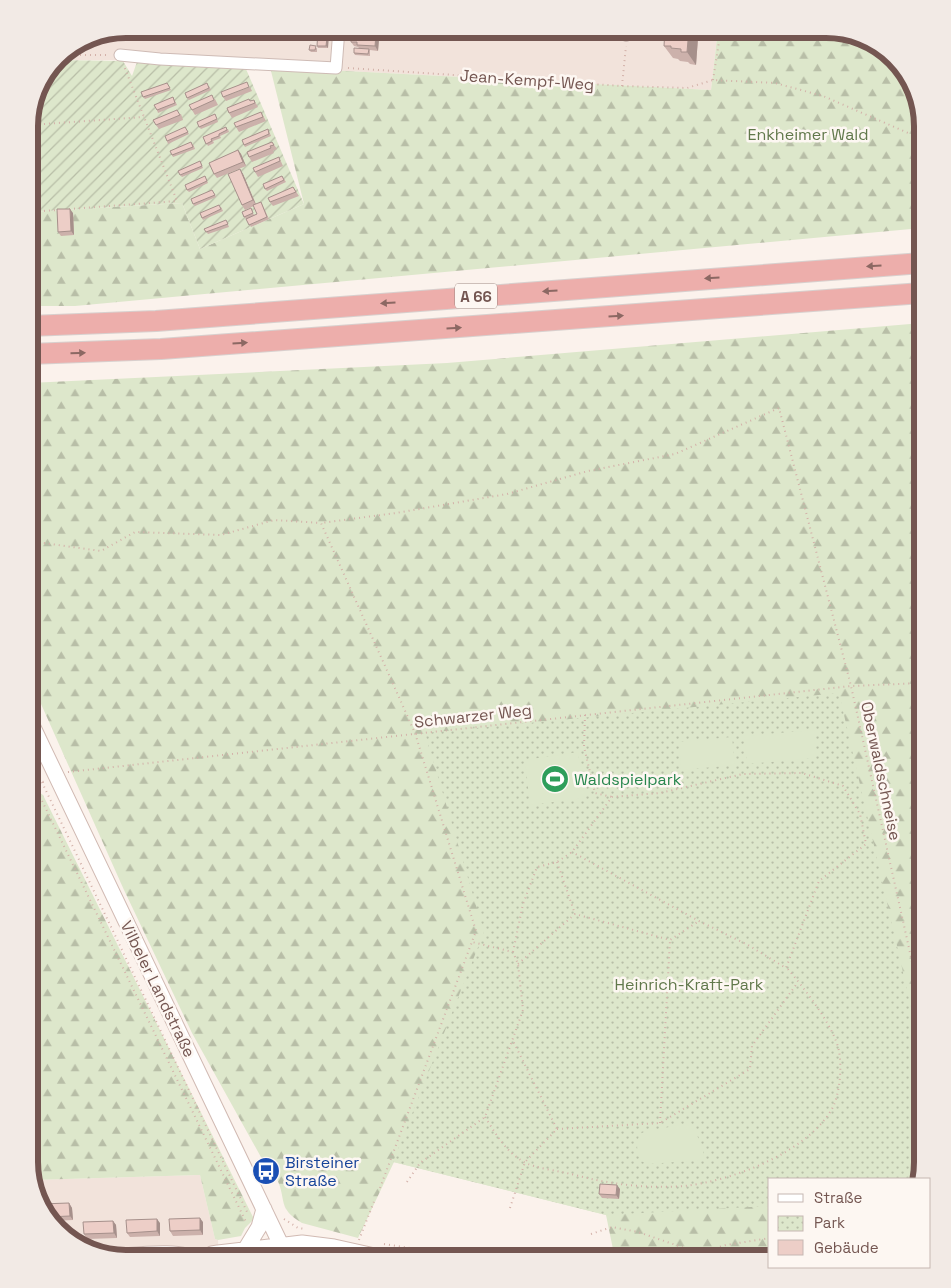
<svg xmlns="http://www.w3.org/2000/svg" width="951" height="1288" viewBox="0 0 951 1288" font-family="'Space Grotesk',sans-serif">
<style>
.residential{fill:#f2e3db}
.forest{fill:url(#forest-firs)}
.park{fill:url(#park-dots)}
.garden{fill:url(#garden-furrows)}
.pitch{fill:#dde7cb}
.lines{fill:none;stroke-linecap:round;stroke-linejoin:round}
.lane-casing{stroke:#cebbb5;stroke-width:8}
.street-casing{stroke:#cebbb5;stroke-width:13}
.secondary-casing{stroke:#d1bab3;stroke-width:17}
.highway-casing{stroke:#d8d0ce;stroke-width:22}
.path{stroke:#d3b1a9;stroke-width:2;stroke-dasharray:1 4;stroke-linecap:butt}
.lane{stroke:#fff;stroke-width:5.5}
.street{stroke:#fff;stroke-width:11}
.secondary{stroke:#fff;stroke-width:15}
.highway{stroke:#edaeab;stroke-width:20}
.wall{fill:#ccb1ab}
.shaded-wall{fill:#a6908b}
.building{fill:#edcec7;stroke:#a6908b}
.oneway{fill:#8c6863}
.labels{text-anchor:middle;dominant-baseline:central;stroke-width:5;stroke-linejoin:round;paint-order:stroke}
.shield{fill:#fdf7f2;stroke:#9d8681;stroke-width:1}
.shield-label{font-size:15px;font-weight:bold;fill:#745651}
.street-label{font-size:16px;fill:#745651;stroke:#fdf7f2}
.park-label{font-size:16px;fill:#61784b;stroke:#fdf7f2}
.leisure-label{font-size:16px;fill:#27864d;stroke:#fdf7f2;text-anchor:start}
.transit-label{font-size:16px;fill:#164399;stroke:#fdf7f2;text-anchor:start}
.rim{fill:none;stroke:#745651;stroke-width:6}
</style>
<defs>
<pattern id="forest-firs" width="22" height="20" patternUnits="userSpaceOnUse" patternTransform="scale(1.25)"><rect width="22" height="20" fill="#dde7cb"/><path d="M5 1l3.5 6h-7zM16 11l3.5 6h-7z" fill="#b8bea7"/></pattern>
<pattern id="park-dots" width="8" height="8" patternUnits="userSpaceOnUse" patternTransform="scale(1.25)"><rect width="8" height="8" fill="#dde7cb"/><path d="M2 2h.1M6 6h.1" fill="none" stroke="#b8bea7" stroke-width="1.8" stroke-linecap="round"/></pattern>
<pattern id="garden-furrows" width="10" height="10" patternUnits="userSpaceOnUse" patternTransform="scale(1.25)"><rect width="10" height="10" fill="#dde7cb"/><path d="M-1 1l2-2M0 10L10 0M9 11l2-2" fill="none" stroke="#b8bea7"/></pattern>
</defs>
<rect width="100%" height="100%" fill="#fbf2ec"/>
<path class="residential" d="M125 29H718L711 90 270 67 137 62 124 60H56L61 53Z
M200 1175 215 1239 218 1240 219 1259H119L77 1246 42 1211 33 1180Z"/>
<path class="forest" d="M718 29H832L874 42 909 77 922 125V228L75 306H29V212L182 203 200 249 304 204 270 67 711 90Z
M922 323V1163L918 1179H770V1259H615L606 1215 394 1162 358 1238 302 1223C277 1208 287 1201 277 1179 274 1172 267 1165 262 1159L192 1033 124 890 29 677V383L447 363Z
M29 781 33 788 43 795 247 1205 254 1219 245 1228 241 1236 218 1240 215 1239 200 1175 33 1180 29 1163Z"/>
<path class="park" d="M839 693 922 1055V1163L918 1179H770V1206L606 1215 393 1162 484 932 425 733Z"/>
<path class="garden" d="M56 60 123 61 132 76 137 62 246 69 304 204 200 249 182 203 29 212V119L39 83Z"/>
<path class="pitch" d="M814 730 816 758 747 764 744 736Z
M732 737 735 765 681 770 679 742Z
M578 752 585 798 530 805 525 760Z
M684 1124C695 1125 707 1152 703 1160L648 1164 641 1161C636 1154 636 1142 640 1134L644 1132Z"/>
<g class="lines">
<g class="lane-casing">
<path id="lane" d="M626 38 627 29"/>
</g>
<g class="street-casing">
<path id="street" d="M120 55 160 59 336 68 339 29
M282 1247 288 1259
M107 1255C131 1254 181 1246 200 1259
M319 1259 324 1256"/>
</g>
<g class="secondary-casing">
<path id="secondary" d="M29 719 282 1247
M245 1250 259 1227 264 1209
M205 1259 212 1254 218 1253 302 1243 334 1247 388 1259"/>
</g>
<g class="highway-casing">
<path id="highway" d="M29 326 156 321 922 263
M29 354 161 349 922 293"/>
</g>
<path class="path" d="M60 55H110
M348 68 622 86 687 88 713 80 775 83 823 96 922 139
M713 80 721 29
M622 86 626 46
M29 125 144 117
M69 209 177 201 124 66
M29 212 57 210
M29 541 101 551 135 532 221 535 274 520 321 523
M29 690 38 710
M585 715 584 747 595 793 612 797
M29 755 248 1214
M68 772 851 686 922 683
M29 774 246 1222
M29 788 45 781
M557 862 575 914
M513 952 523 904 537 867 557 862 572 852 612 797 660 793 743 774 802 773 843 786 860 814 866 844 819 881 786 968 748 945 699 921 572 852
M518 964 575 914 670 940 699 921
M485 1117C496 1134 505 1151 524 1162 534 1168 559 1171 571 1174 609 1184 645 1189 684 1186 732 1181 809 1152 833 1107 840 1092 842 1067 839 1051 834 1026 804 988 787 968
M660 1123 670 940
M557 1129 660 1123 750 1069 752 1046 798 982
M407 1182 420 1163 485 1117 523 1010 518 964 513 952 472 942
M380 1188 476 931 415 733 321 523 396 513 507 494 588 471 675 454 779 408 851 686 922 1007
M510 1208 525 1162 557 1129 512 1039
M284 1219 298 1228 306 1229
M591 1234 612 1227 638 1232 699 1253 726 1245 770 1238
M359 1240 375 1199
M384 1244 481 1259"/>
<use href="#lane" class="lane"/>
<use href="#street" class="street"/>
<use href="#secondary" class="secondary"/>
<use href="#highway" class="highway"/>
</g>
<path class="wall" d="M138 29 137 37 124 36 121 32Z
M371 29 370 34 376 35 379 39 378 51 370 50V56L355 55 354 53 359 48 358 47 354 46 351 42Z
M528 29H568L567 33 530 31Z
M573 29H614L613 36 576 33Z
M665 29H705V36L701 35 700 38H698L696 65 690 64 688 62 680 61 678 59 673 58 664 46Z
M329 32 328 48H318L317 46Z
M317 48V52H311L309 50Z
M167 83 171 90 145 99 143 97Z
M209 86 211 90 189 100 187 98Z
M250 87 252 91 226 101 223 97Z
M173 97 177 105 158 113 157 110Z
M215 99 218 105 195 115 192 110Z
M254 100 258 107 232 118 229 113Z
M261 112 266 121 239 132 236 127Z
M181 114 183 120 159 129 156 125Z
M215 114 218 122 201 129 199 127Z
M185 127 189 134 168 144 167 141Z
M228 129 229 132 220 136 221 138 213 141 214 143 208 146 203 137Z
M268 129 271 136 245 147 244 145Z
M272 142 277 149 273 151 274 153 252 162 249 157Z
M193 144 195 149 173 157 172 155Z
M238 150 241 154 246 166 217 178 214 174Z
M279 157 283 166 258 177 255 172Z
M201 163 203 168 182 177 180 175Z
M240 169 243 174 256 204H262L269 219 251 227 246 219 244 217 252 211 254 215 257 214 254 206 245 210 242 205Z
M205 176 208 183 189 192 187 190Z
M282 176 286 182 267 191 265 189Z
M293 187 299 196 273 206 270 202Z
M214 193 216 197 195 206 193 204Z
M221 207 223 211 203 220 202 218Z
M73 213 74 235 61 236 58 232Z
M227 222 229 227 208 234 204 229Z
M620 1189 619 1199 602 1198 599 1194Z
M69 1203 72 1208 73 1220 52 1221 42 1211Z
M113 1221 116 1225 117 1238 87 1239 84 1234Z
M203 1222V1235L173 1236 170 1231Z
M160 1223V1236L130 1237 127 1233Z"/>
<path class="shaded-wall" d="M135 29H138L137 37 134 32Z
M367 29H371L370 38 367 34Z
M609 29H614L613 36Z
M689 29H692L698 38 696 65 687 52Z
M694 29H696L701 35 700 38Z
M700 29H705V36Z
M328 30 329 32 328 48 326 46Z
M376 35 379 39 378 51 375 46Z
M238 150 241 154 246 166 243 162Z
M240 169 243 174 256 205 253 200Z
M70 209 73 213 74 235 71 231Z
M617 1185 620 1189 619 1199 616 1195Z
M69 1203 72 1208 73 1220 70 1216Z
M200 1218 203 1222V1235L200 1230Z
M157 1219 160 1223V1236L157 1231Z
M113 1221 116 1225 117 1238 114 1233Z"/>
<path class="building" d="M125 29H135L134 32H121V30Z
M352 29H367V34L376 35 375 46 357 45V42H351Z
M665 29H689L687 52H681V49L671 48V46H664Z
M318 30H328L326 46H317Z
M310 45 316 46 315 50H309Z
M354 48 369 49 368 54 354 53Z
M247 82 249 87 223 97 221 92Z
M167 83 170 88 143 97 141 92Z
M207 83 209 88 187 98 185 93Z
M212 95 214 100 192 110 189 105Z
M173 97 175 103 157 110 154 105Z
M249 99 250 101 254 100 255 103 229 113 227 108Z
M177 110 180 115 156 125 153 120Z
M261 112 263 117 236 127 234 123Z
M215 114 217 119 199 127 197 122Z
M185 127 188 132 167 141 165 136Z
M226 127 227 130 219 134V136L211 139 212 141 206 144 203 137Z
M268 129 269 134 244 145 242 140Z
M191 142 193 147 172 155 170 151Z
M272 142 274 145 270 146 271 148 249 157 247 152Z
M238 150 243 162 214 174 209 163Z
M279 157 280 161 255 172 253 168Z
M200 161 202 166 180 175 178 171Z
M240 169 253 200 242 205 228 174Z
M205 176 207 181 187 190 185 185Z
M282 176 284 180 265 189 263 184Z
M293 187 296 192 270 202 268 198Z
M212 190 215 195 193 204 191 199Z
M261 202 267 217 249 225 246 219 257 214 253 205Z
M219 205 221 209 202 218 200 213Z
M251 208 253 213 244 217 242 212Z
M57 209H70L71 231 58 232Z
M226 220 228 224 206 232 204 229Z
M600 1184 617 1185 616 1195 599 1194Z
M69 1203 70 1216 47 1217 42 1211 40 1204Z
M200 1218V1230L170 1231 169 1219Z
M157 1219V1231L127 1233 126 1220Z
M113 1221 114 1233 84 1234 83 1222Z"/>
<defs><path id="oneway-solid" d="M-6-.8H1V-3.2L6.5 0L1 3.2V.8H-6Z" transform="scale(1.25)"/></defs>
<g class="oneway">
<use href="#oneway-solid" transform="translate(874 266) rotate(176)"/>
<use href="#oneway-solid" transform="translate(712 278) rotate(176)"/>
<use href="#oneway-solid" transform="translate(550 291) rotate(176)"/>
<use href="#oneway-solid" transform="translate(388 303) rotate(176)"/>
<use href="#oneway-solid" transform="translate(616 316) rotate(-4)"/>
<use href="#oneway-solid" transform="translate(454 328) rotate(-4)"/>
<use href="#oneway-solid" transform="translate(240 343) rotate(-4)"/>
<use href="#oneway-solid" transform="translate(78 353) rotate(-2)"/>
</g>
<defs>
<g id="stadium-disc" transform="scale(1.4375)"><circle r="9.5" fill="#2e9e5b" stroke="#fdf7f2"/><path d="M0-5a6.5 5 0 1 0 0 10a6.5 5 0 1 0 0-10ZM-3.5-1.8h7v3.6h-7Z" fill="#fff"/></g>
<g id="bus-disc" transform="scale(1.4375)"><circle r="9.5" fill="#1a4fb4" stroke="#fdf7f2"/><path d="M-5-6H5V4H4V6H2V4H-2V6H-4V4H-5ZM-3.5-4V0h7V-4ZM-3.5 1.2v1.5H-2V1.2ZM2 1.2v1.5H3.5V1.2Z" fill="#fff"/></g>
</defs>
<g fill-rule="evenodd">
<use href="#stadium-disc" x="555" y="779"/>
<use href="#bus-disc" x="266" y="1171"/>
</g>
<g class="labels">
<rect class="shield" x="455" y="283.5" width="42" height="25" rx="4"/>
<g class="shield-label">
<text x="476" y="296">A 66</text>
</g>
<g class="street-label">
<text transform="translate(527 80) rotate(4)">Jean-Kempf-Weg</text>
<text transform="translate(473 716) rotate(-6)">Schwarzer Weg</text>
<text transform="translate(881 771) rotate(78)">Oberwaldschneise</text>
<text transform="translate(158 989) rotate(64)">Vilbeler Landstraße</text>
</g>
<g class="park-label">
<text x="808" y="134">Enkheimer Wald</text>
<text x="689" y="984">Heinrich-Kraft-Park</text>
</g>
<g class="leisure-label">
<text x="574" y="779">Waldspielpark</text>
</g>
<g class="transit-label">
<text x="285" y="1162">Birsteiner<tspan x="285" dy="18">Straße</tspan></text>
</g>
</g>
<path d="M0 0H951V1288H0ZM126 38H826A88 88 0 0 1 914 126V1162A88 88 0 0 1 826 1250H126A88 88 0 0 1 38 1162V126A88 88 0 0 1 126 38Z" fill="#f2eae5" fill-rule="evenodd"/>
<path class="rim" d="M126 38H826A88 88 0 0 1 914 126V1162A88 88 0 0 1 826 1250H126A88 88 0 0 1 38 1162V126A88 88 0 0 1 126 38Z"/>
<rect x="768" y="1178" width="162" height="90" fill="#fdf7f2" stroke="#c6b7b2"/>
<rect x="778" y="1194" width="25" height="8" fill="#ffffff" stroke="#c6b7b2"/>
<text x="814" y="1203" font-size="15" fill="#745651">Straße</text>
<rect x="778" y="1216" width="25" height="15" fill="url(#park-dots)" stroke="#c6b7b2"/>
<text x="814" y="1228" font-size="15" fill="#745651">Park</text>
<rect x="778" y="1240" width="25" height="15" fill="#edcec7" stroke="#c6b7b2"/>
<text x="814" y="1253" font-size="15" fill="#745651">Gebäude</text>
</svg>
